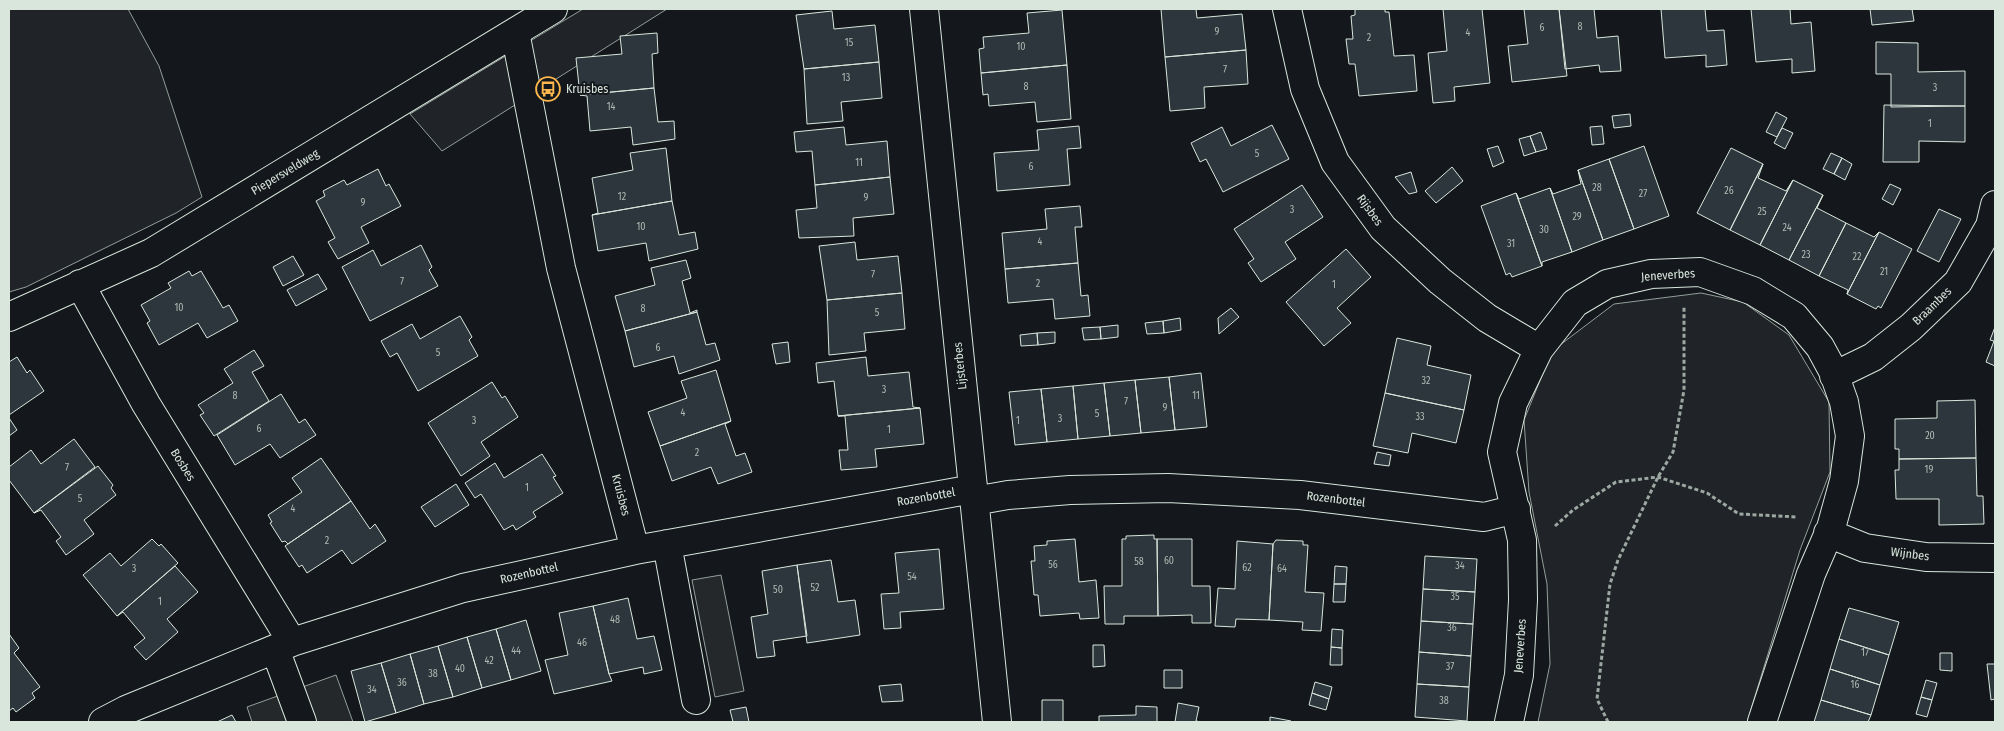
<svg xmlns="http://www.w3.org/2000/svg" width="2004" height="731" viewBox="0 0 2004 731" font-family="'Fira Sans Condensed',sans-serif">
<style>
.green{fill:#202428;stroke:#939e99}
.parking{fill:#24282b;stroke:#939e99}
.building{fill:#2c363c;stroke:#d8e6dc}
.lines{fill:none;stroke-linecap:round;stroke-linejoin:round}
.minor-casing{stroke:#d8e6dc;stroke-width:30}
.path{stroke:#9da8a2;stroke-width:3;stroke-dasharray:4 2.5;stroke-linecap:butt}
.minor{stroke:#14181c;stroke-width:28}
.labels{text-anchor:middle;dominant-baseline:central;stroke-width:4;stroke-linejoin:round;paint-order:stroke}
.number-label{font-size:10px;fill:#adbab4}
.poi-label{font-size:12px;fill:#d8e6dc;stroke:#14181c;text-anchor:start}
.street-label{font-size:12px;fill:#d8e6dc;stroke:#14181c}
</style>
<rect width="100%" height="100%" fill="#14181c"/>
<path class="green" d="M9 9H128L159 66 202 197 176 213 26 287 9 292Z
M583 9H667L442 151 410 114Z
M1701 293 1743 302 1789 335 1829 402 1830 472 1800 550 1747 722H1538L1550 664 1547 584 1529 492 1524 420 1552 351 1614 304Z"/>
<path class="parking" d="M721 575 744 691 715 697 692 580Z
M336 675 353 722H252L247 707Z"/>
<path class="building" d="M1161 9H1196L1197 18 1242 14 1246 50 1165 57Z
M1355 9H1385V12H1389L1394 56 1414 55 1417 91 1359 96 1355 64H1349L1346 39H1353L1351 16 1355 15Z
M1443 9H1482L1490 83 1454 87 1455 101 1433 103 1428 53 1447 51Z
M1524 9H1559L1567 76 1512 82 1508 46 1528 44Z
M1559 9H1594L1597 38 1618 36 1621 71 1600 72 1599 65 1565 69Z
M1661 9H1705L1707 31 1724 30 1727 65 1706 67V55L1665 58Z
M1751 9H1790L1791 24 1811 22 1815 71 1792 73V59L1756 62Z
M1870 9H1912L1914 21 1872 25Z
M1062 10 1067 65 981 73 979 49 984 48 983 37 1029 33 1027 13Z
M832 11 834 29 875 25 879 62 804 69 796 15Z
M657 33 658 53 652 54 654 88 580 95 576 58 622 54 620 36Z
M1876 42 1918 43V72L1965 71V106L1891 107V74H1876Z
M1246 50 1248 84 1204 87 1205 108 1170 111 1165 57Z
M879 62 882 98 841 102 843 121 807 124 804 69Z
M1067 65 1071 119 1037 122 1035 102 989 106 988 94 983 95 981 73Z
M654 88 658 122 674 121 675 139 633 145 631 127 590 131 587 96 580 95Z
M1884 105 1965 106V142L1919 141V162H1883Z
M1776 112 1787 118 1777 137 1766 132Z
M1630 114 1631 126 1614 128 1612 116Z
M1272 125 1289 159 1223 192 1206 159 1200 162 1191 143 1222 127 1231 146Z
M1079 126 1081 148 1067 149 1070 185 997 191 994 153 1039 150 1037 130Z
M1602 126 1604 144 1592 145 1590 127Z
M844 127 846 145 887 141 890 177 815 185 812 151 796 152 794 132Z
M1782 128 1793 133 1785 149 1774 143Z
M1541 132 1547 149 1536 152 1530 136Z
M1530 136 1536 152 1524 156 1519 139Z
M1498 146 1504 162 1493 167 1487 149Z
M1644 146 1669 216 1634 229 1609 159Z
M666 148 672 201 592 215 598 213 592 178 633 170 630 153Z
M1731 148 1763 164 1730 230 1697 213Z
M1831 153 1842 158 1834 174 1823 169Z
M1842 158 1852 164 1845 180 1834 174Z
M1609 159 1634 229 1603 240 1578 170Z
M1763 164 1758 178 1786 191 1793 180 1760 245 1730 230Z
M1452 167 1463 181 1436 203 1425 191Z
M378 169 386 186 389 184 401 206 361 227 369 243 338 259 328 242 335 238 316 201 325 196 323 191 344 180 347 185Z
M1578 170 1603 240 1572 252 1550 188 1553 194 1581 184Z
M1411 172 1417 192 1409 194 1395 177Z
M890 177 894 214 853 218 854 236 799 238 796 210 817 208 815 185Z
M1793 180 1823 195 1789 260 1760 245Z
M1890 184 1901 189 1893 205 1882 199Z
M1302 185 1323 217 1285 242 1296 259 1261 282 1248 263 1254 259 1234 229Z
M1550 188 1572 252 1542 262V266L1516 193 1519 199Z
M1516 193 1542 266 1512 277 1510 273 1506 275 1481 206Z
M1823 195 1817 208 1846 223 1819 276 1789 260Z
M672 201 679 235 695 232 698 249 649 261 646 243 598 251 592 215Z
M1080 206 1082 227H1075L1078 263 1005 269 1002 233 1047 229 1045 209Z
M1939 209 1961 219 1939 262 1917 251Z
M1846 223 1874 237 1879 232 1847 294 1848 290 1819 276Z
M1879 232 1912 249 1881 308 1878 306 1876 309 1847 294Z
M855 242 857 260 898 256 902 293 827 300 819 246Z
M421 245 432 267 429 270 438 286 370 321 342 267 373 250 381 266Z
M1346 249 1371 277 1337 308 1351 323 1324 346 1286 302Z
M293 256 304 275 283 286 273 267Z
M686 260 691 278 682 281 690 313 697 310V312L625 331 615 296 655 285 651 268Z
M1078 263 1081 296 1088 295 1090 316 1055 319 1053 299 1008 303 1005 269Z
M189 271 192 276 201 271 223 308 229 305 238 321 207 338 198 323 159 345 147 323 150 321 141 305 171 288 168 283Z
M318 274 327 289 296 306 287 290Z
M902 293 905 329 864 333 866 351 829 355 827 300Z
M1231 308 1239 317 1219 334 1218 318Z
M697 312 706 345 715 343 720 360 679 374 674 356 634 367 625 331Z
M460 316 472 337 469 340 478 356 418 391 397 353 390 357 381 341 412 324 420 339Z
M1180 318 1181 330 1164 333 1163 321Z
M1163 321 1164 333 1147 334 1145 323Z
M1118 325V337L1101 339 1100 327Z
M1100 327 1101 339 1084 340 1082 328Z
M1995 327V366L1986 362 1994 341 1990 340Z
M1055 332V343L1038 345 1037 333Z
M1037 333 1038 345 1021 346 1020 335Z
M1397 338 1431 346 1427 365 1471 375 1464 410 1385 393Z
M788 342 790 362 776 364 772 344Z
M254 350 264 366 252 372 269 401 214 436 200 415 204 413 198 405 233 383 224 369Z
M17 357 27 373 30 370 44 391 9 415V362Z
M866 357 868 376 909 372 913 407 920 408 838 416 834 381 818 383 816 363Z
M716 370 731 421 660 446 648 412 687 398 681 381Z
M1201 373 1207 427 1175 430 1169 377Z
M1169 377 1175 430 1141 433 1135 380Z
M1135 380 1141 433 1110 436 1104 383Z
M492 382 502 398 505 396 518 417 481 442 490 456 461 476 428 423Z
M1104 383 1110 436 1078 439 1073 386Z
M1073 386 1078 439 1047 442 1041 389Z
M1041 389 1047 442 1015 445 1009 392Z
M1385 393 1464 410 1456 443 1412 433 1408 453 1373 446Z
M281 394 299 423 305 419 316 435 280 458 270 444 235 465 217 435Z
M1975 400 1976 458 1899 459V449H1895V419L1937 418V401Z
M920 408 924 444 875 449 877 467 841 470 839 450H848L845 416H838Z
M9 418 17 430 9 436Z
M731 421 725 424 736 456 745 453 752 472 718 484 711 467 672 481 660 446Z
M74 439 95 467 34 513 9 480V467L31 450 41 464Z
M1377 452 1391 455 1389 466 1374 464Z
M542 454 556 476 553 477 563 493 533 512 536 517 516 530 513 525 504 530 481 494 475 498 465 483 495 463 504 478Z
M321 458 351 501 288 544 285 541 282 542 270 523 272 522 268 515 302 492 292 478Z
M1976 458 1977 496H1983L1984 524 1939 525V499H1896L1895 470H1899V459Z
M98 466 113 485 111 488 116 495 84 520 94 534 66 555 56 541 61 537 41 510 34 513Z
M456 484 469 505 435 527 421 507Z
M351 501 370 529 375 524 386 541 352 564 342 550 307 573 302 565 299 567 285 546Z
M1154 535V539H1157L1158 616H1124V624H1105L1104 586H1122V539H1126V536Z
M152 539 159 546 161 544 178 563 117 616 83 575 110 553 121 566Z
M1075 539 1079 582 1096 580 1099 618 1080 619 1079 613 1040 616 1038 595H1034L1031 561H1035L1034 546 1047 545V541Z
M1157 539H1192V586H1210L1211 623H1192V615L1158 616Z
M1276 540 1303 541V545H1308L1305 592 1324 593 1321 631 1302 630 1303 622 1269 620 1273 544Z
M1237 541 1273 544 1269 620 1236 619 1235 627 1215 626 1218 588 1235 589Z
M939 549 944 609 900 612 901 628 884 629 881 594 899 593 895 553Z
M1425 556 1477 559 1475 592 1423 589Z
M831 560 838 602 855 600 860 635 807 643 797 565Z
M797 565 807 636 773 641 775 656 757 658 751 617 768 614 762 571Z
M175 566 198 592 167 619 178 632 146 660 134 647 145 638 123 612 117 616Z
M1335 566 1347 567 1346 584H1334Z
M1334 584H1346L1345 602H1333Z
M1423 589 1475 592 1473 624 1421 621Z
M628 598 637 639 654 636 662 670 644 674 643 667 609 674 593 606Z
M593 606 609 674 612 681 554 694 545 660 568 655 559 613Z
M1849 608 1899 622 1889 655 1839 639Z
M526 620 541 671 511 680 496 629Z
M1421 621 1473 624 1471 656 1419 652Z
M496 629 511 680 482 688 467 637Z
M1332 629 1343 630 1342 648 1331 647Z
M9 634 19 648 14 653 40 687 32 693 35 698 16 712 13 708 9 711Z
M467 637 482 688 453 697 438 646Z
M1839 639 1889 655 1880 685 1830 669Z
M1093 645H1104L1105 666 1093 667Z
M438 646 453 697 424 704 410 654Z
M1331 647 1342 648V665H1330Z
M1419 652 1471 656 1469 687 1417 684Z
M1940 653H1952V671L1940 670Z
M410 654 424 704 396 713 381 663Z
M381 663 396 713 365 722 351 671Z
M1987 664H1995V699L1991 700Z
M1830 669 1880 685 1871 715 1821 700Z
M1164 670H1182V688H1164Z
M1926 680 1937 683 1932 700 1921 697Z
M1315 682 1332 687 1329 699 1312 693Z
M901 684 903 701 882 702 879 686Z
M1417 684 1469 687 1467 721 1415 717Z
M1312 693 1329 699 1326 710 1309 705Z
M1921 697 1932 700 1927 717 1916 714Z
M1042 700H1063V722H1042Z
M1821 700 1871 715 1868 722H1814Z
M1178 703 1199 707 1196 721 1202 722H1175Z
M1136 706 1157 707V722H1099V716L1136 715Z
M746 707 749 722H733L730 710Z
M232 715 236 722H217Z
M1270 717 1291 721V722H1270Z"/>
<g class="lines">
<g class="minor-casing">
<path id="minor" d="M924 9 997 722
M1287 9 1305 89 1335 162 1383 228 1440 281 1487 318 1539 349
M515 32 561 268 635 550
M80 284 146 404 292 642
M9 317 151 253 553 9
M1834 376 1873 357 1911 327 1958 282 1990 226 1995 205
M974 501 1008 495 1070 490 1168 488 1300 495 1484 517 1516 509
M1828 533 1865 548 1926 557 1995 558
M667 544 696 700
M275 649 302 722
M103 722 126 710 292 642 463 588 635 550 973 489
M1509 722 1519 675 1523 600 1522 540 1502 452 1513 403 1539 349 1575 303 1607 284 1651 274 1700 272 1753 291 1794 316 1820 347 1833 371 1844 402 1850 436 1844 481 1831 528 1811 574 1762 722"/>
</g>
<path class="path" d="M1555 526 1573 510 1616 482 1658 477 1707 493 1739 514 1797 517
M1608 722 1597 699 1610 584 1618 560 1658 477 1673 452 1684 390V307"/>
<use href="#minor" class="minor"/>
</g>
<defs>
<g id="bus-ring" transform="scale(1.25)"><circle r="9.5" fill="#14181c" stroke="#ffb74d" stroke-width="1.5"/><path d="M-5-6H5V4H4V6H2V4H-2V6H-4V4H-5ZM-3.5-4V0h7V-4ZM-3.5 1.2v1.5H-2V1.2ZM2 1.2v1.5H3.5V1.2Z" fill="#ffb74d"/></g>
</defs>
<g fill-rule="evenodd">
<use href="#bus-ring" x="548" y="89"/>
</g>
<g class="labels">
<g class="number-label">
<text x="1580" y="27">8</text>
<text x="1542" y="28">6</text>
<text x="1217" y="32">9</text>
<text x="1468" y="33">4</text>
<text x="1369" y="38">2</text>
<text x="849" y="43">15</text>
<text x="1021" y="47">10</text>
<text x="1225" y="70">7</text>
<text x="846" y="78">13</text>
<text x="1026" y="87">8</text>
<text x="1935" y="88">3</text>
<text x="611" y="107">14</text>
<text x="1930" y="124">1</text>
<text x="1257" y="154">5</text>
<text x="859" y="163">11</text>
<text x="1031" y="167">6</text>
<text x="1597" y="188">28</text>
<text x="1729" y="191">26</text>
<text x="1643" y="194">27</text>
<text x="622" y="197">12</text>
<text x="866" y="198">9</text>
<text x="363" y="203">9</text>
<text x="1292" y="210">3</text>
<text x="1762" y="212">25</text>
<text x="1577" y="217">29</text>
<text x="641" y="227">10</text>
<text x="1787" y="228">24</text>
<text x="1544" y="230">30</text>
<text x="1040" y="242">4</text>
<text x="1511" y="244">31</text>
<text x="1806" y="255">23</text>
<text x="1857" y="257">22</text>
<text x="1884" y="272">21</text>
<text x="873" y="275">7</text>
<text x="402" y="282">7</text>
<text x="1038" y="284">2</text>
<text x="1334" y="285">1</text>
<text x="179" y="308">10</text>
<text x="643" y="309">8</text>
<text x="877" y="313">5</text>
<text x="658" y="348">6</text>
<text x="438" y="353">5</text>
<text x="1426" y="381">32</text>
<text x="884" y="390">3</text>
<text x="235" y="396">8</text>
<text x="1196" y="396">11</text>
<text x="1126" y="402">7</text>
<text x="1165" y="408">9</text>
<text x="683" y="413">4</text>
<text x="1097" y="414">5</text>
<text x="1420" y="417">33</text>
<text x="1060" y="419">3</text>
<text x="474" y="421">3</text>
<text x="1018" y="421">1</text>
<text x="259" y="429">6</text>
<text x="889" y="430">1</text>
<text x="1930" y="436">20</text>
<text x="697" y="453">2</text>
<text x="67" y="468">7</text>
<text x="1929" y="470">19</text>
<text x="527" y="488">1</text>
<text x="80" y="499">5</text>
<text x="293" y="509">4</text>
<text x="327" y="541">2</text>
<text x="1169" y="561">60</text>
<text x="1139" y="562">58</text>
<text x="1053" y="565">56</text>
<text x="1460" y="566">34</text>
<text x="1247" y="568">62</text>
<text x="134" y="569">3</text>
<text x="1282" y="569">64</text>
<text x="912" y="577">54</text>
<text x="815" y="588">52</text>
<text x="778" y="590">50</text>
<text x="1455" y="597">35</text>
<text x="160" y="602">1</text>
<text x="615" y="620">48</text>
<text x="1452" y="628">36</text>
<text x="582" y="643">46</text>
<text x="516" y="651">44</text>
<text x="1865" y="653">17</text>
<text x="489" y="661">42</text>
<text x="1450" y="667">37</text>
<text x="460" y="669">40</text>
<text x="433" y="674">38</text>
<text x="402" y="683">36</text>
<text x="1855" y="685">16</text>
<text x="372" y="690">34</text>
<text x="1444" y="701">38</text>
</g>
<g class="poi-label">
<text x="566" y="89">Kruisbes</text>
</g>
<g class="street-label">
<text transform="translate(285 172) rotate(-31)">Piepersveldweg</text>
<text transform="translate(1370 210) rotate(54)">Rijsbes</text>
<text transform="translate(1668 275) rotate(-4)">Jeneverbes</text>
<text transform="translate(1932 306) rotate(-44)">Braambes</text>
<text transform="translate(960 366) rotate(-96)">Lijsterbes</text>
<text transform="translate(183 465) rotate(58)">Bosbes</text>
<text transform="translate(621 495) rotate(75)">Kruisbes</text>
<text transform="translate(926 497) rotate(-10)">Rozenbottel</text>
<text transform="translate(1336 499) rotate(7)">Rozenbottel</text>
<text transform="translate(1910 554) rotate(7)">Wijnbes</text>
<text transform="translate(529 573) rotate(-13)">Rozenbottel</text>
<text transform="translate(1520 646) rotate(-86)">Jeneverbes</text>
</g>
</g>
<rect width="2004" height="731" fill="none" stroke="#d8e6dc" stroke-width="20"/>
</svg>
